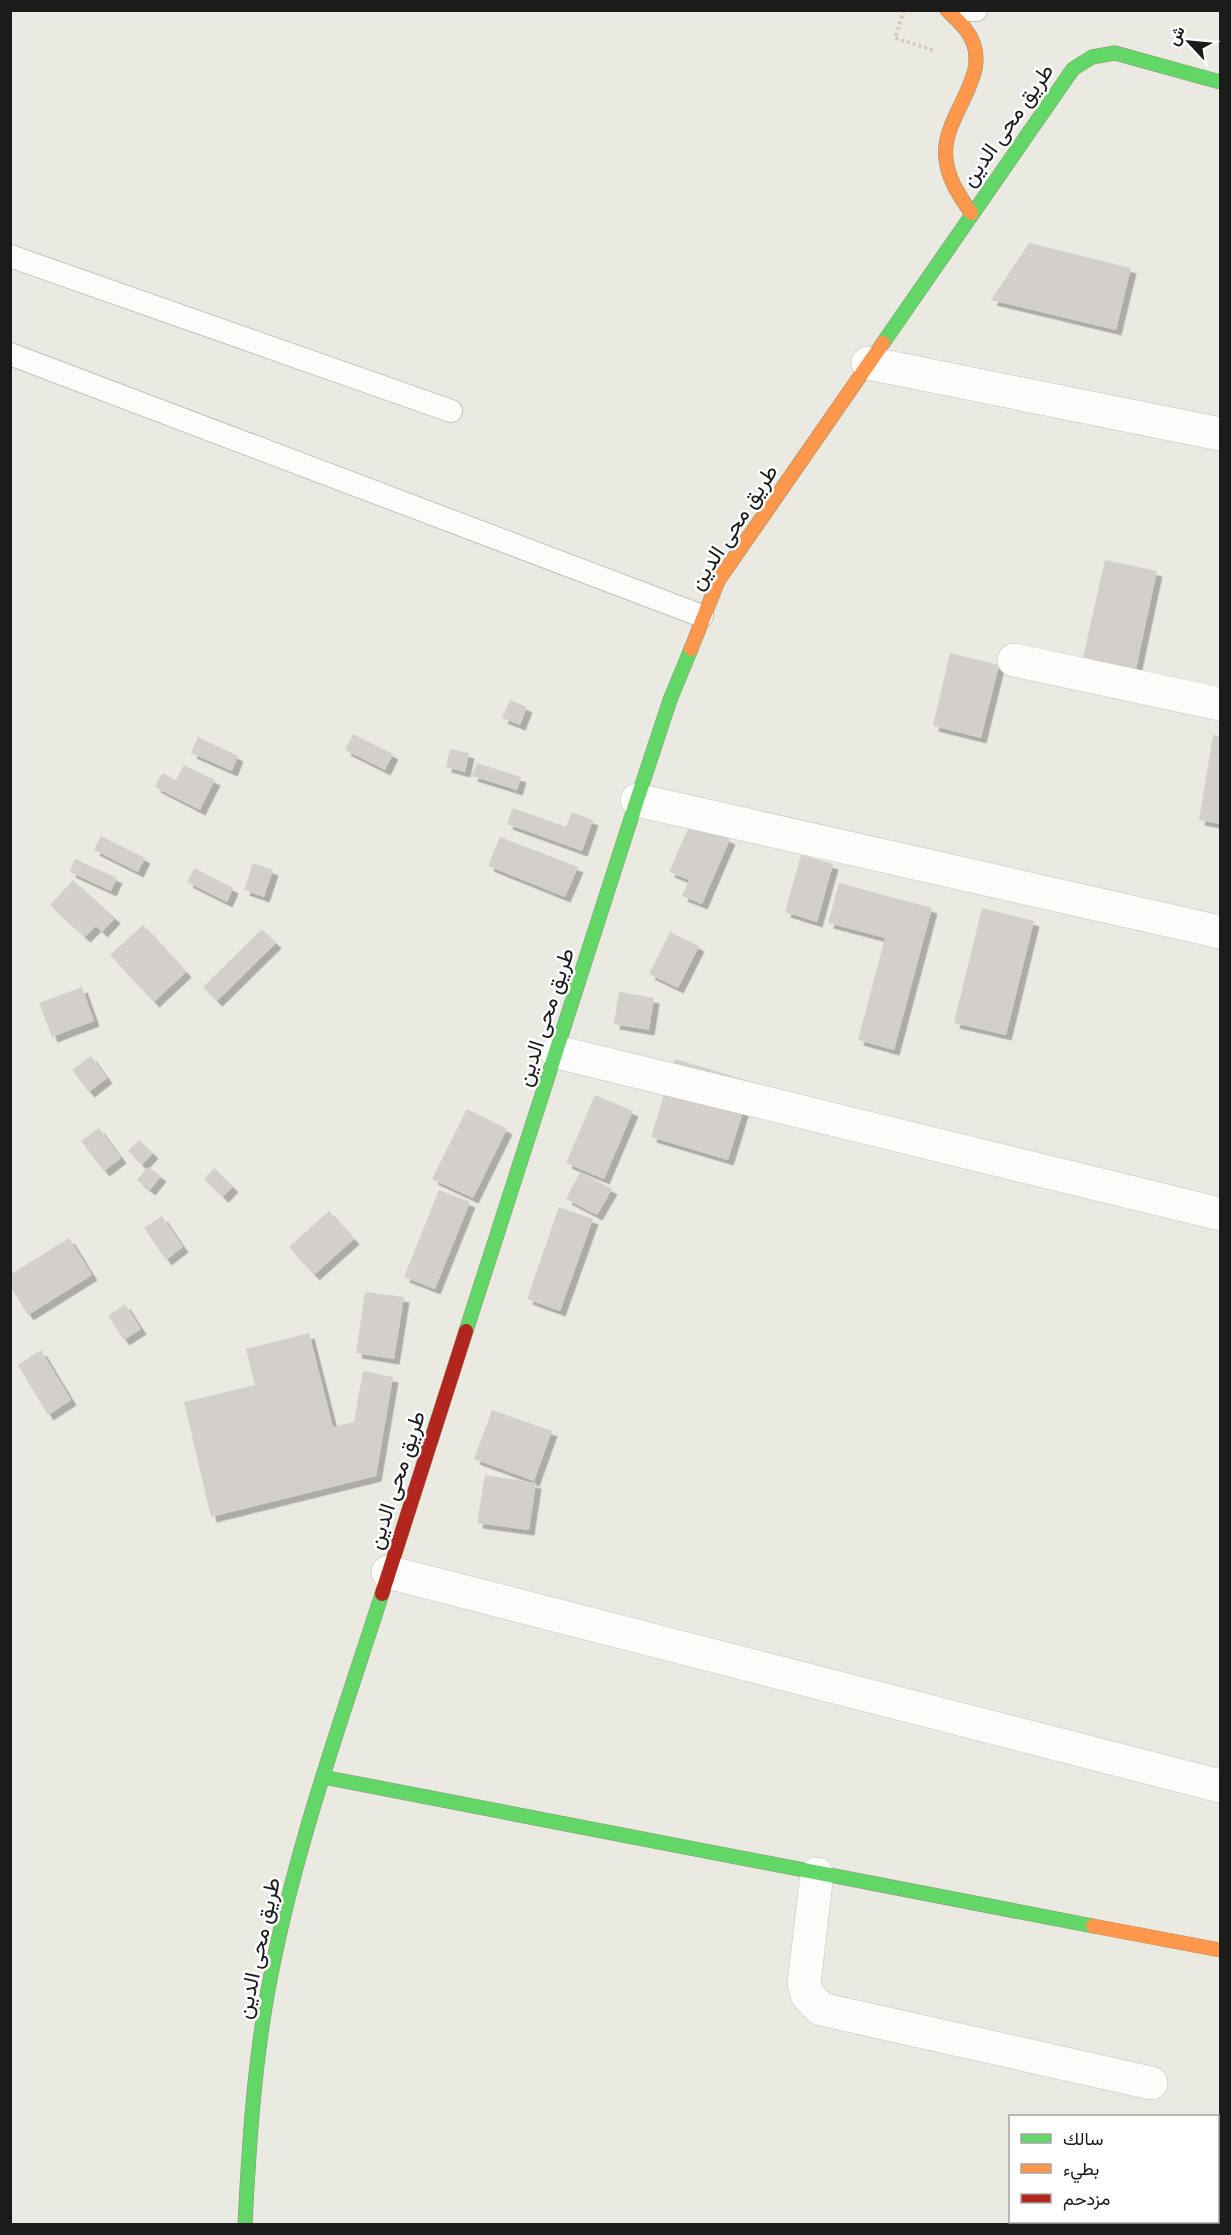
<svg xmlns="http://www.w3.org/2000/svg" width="1231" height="2235" viewBox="0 0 1231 2235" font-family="Signika,Vazirmatn,sans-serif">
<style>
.building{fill:#d3d0cb;filter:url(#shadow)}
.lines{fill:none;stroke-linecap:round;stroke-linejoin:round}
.lane-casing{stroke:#c2c2bf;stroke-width:24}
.street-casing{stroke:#c2c2bf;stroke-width:34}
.fast-casing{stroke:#90947b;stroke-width:15}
.slow-casing{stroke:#90947b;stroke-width:15}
.jam-casing{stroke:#90947b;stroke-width:15}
.path{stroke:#d6c8c3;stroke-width:4;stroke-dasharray:3 3;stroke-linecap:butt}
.lane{stroke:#fcfcfb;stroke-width:22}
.street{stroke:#fcfcfb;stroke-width:33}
.fast{stroke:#63d668;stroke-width:14}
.slow{stroke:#ff974d;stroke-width:14}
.jam{stroke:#b3261e;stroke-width:14}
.labels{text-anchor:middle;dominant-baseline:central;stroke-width:5;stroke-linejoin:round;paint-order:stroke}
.street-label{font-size:22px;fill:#1b1b1b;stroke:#fff}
</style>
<defs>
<filter id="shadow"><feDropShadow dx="5.5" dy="5.5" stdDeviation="0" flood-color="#0004"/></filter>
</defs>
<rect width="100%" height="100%" fill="#eae9e2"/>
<path class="building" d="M1029 243 1131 268 1116 330 991 300Z
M1105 560 1157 571 1134 678 1081 666Z
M950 653 999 665 981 738 933 726Z
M510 700 527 707 520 725 502 718Z
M353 734 393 754 385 770 345 750Z
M1213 735 1220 736V824L1199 820Z
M198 737 238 756 232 771 191 753Z
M450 749 469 753 465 772 446 767Z
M477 763 521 777 517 790 472 776Z
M184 765 215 780 200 810 155 787 162 773 176 780Z
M513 808 566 827 572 812 593 820 582 851 507 824Z
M691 822 730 839 702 904 682 896 689 880 669 872Z
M101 836 145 858 138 872 94 850Z
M500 837 578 867 565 897 488 866Z
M801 855 833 864 817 922 785 912Z
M75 859 117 878 111 891 70 872Z
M253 863 273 870 264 897 244 890Z
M194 868 233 888 227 902 187 882Z
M73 880 115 918 102 932 96 926 85 937 50 905Z
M839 883 932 908 894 1050 858 1040 885 938 828 923Z
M982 908 1034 921 1006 1035 954 1023Z
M143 925 186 972 154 1002 110 955Z
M262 929 276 943 217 1001 203 987Z
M670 932 699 946 678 988 649 974Z
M82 987 94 1021 52 1037 39 1003Z
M619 992 654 998 649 1030 614 1024Z
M91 1056 107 1078 89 1092 72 1070Z
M675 1059 752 1082 728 1160 651 1137Z
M595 1095 633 1111 604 1179 566 1163Z
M467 1109 507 1129 473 1198 432 1179Z
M99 1128 121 1158 104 1171 81 1141Z
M139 1140 153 1153 142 1165 128 1151Z
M148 1167 161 1176 150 1190 137 1180Z
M214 1168 233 1187 223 1197 204 1179Z
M580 1172 612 1189 597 1215 566 1199Z
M439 1190 470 1202 435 1289 404 1277Z
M559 1207 593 1219 560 1311 527 1299Z
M329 1211 354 1239 314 1275 289 1247Z
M162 1216 183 1247 166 1260 144 1228Z
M69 1238 92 1275 28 1315 10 1286V1275Z
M365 1292 404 1297 394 1359 356 1353Z
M125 1304 141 1329 124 1340 108 1316Z
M309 1333 333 1427 354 1422 363 1371 393 1377 376 1476 211 1517 184 1402 255 1385 246 1349Z
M41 1350 71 1400 48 1415 18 1365Z
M492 1410 552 1431 534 1481 474 1459Z
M485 1475 536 1483 529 1530 477 1523Z"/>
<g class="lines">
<g class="lane-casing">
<path id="lane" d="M966 10H976
M10 256 451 411
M10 354 702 616"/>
</g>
<g class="street-casing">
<path id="street" d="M868 363 1220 434
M1014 660 1220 704
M637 800 1220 932
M557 1052 1220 1214
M388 1572 1220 1786
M817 1874 804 1983 807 1995 821 2009 1151 2083"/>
</g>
<g class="fast-casing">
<path id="fast" d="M883 343 1073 69 1092 57 1115 53 1220 82
M466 1331 637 800 670 700 691 649
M323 1777 1093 1926
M245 2224C249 2146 254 2067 268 1990 293 1854 340 1724 382 1594"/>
</g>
<g class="slow-casing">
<path id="slow" d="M947 10C953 16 961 23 966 30 999 73 940 114 946 159 948 180 960 196 971 213
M691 649 718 581 883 343
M1093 1926 1220 1950"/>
</g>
<g class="jam-casing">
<path id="jam" d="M382 1594 466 1331"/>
</g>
<path class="path" d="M904 10 895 38 933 50"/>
<use href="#lane" class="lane"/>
<use href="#street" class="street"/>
<use href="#fast" class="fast"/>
<use href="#slow" class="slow"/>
<use href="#jam" class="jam"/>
</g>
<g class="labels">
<g class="street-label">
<text transform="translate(1007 125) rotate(-55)">طريق محى الدين</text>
<text transform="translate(733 527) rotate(-57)">طريق محى الدين</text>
<text transform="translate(545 1017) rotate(-72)">طريق محى الدين</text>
<text transform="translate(396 1480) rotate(-72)">طريق محى الدين</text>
<text transform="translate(258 1948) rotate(-78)">طريق محى الدين</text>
</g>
</g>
<rect width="1231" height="2235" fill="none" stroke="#1b1b1b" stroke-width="24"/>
<rect x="1009" y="2115" width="210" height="108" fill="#ffffff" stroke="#a4a4a4" stroke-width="1.5"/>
<rect x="1021" y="2134" width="30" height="9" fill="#63d668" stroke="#a4a4a4" stroke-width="1.5"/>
<text x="1063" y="2145" font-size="18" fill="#1b1b1b">سالك</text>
<rect x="1021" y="2164" width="30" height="9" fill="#ff974d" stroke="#a4a4a4" stroke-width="1.5"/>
<text x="1063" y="2175" font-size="18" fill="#1b1b1b">بطيء</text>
<rect x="1021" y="2194" width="30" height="9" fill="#b3261e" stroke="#a4a4a4" stroke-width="1.5"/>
<text x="1063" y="2205" font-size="18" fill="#1b1b1b">مزدحم</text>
<g transform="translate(1189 42) rotate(296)" stroke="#ffffff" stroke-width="4.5" paint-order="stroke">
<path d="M0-4.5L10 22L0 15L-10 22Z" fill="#1b1b1b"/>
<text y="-9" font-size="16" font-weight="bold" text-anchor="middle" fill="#1b1b1b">ش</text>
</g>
</svg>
